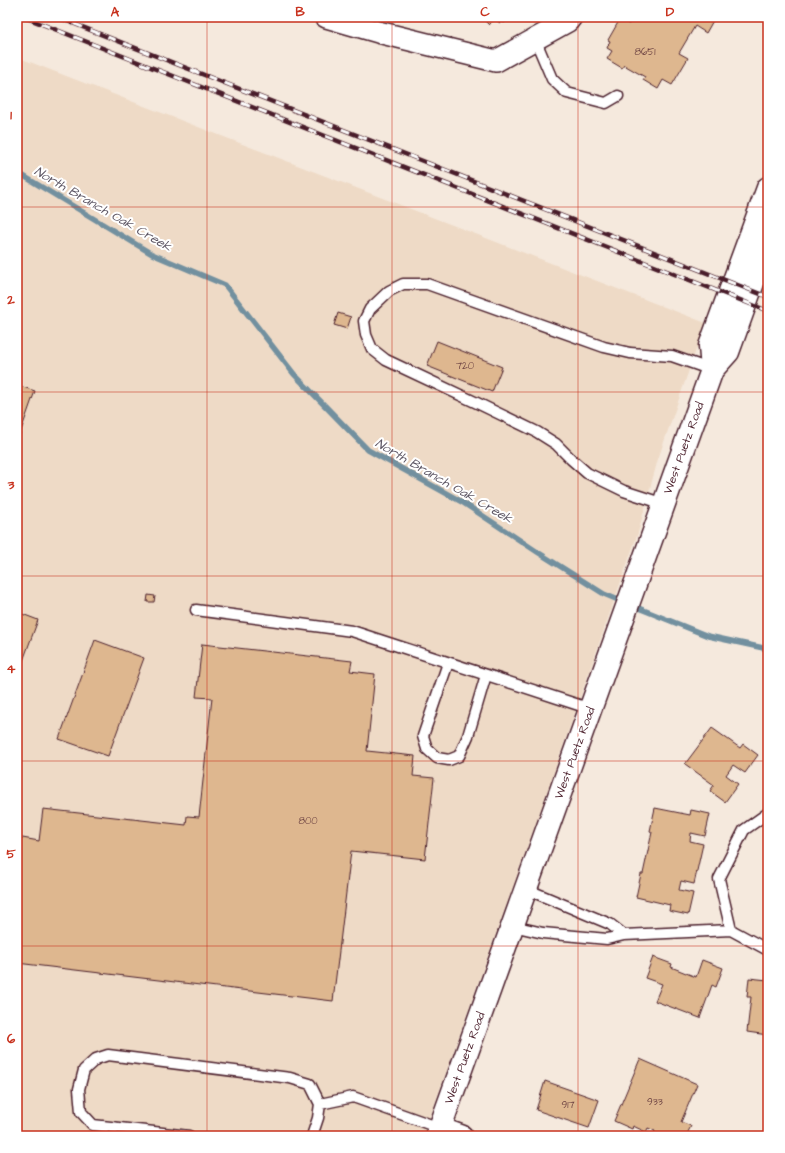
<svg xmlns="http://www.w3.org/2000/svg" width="785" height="1153" viewBox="0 0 785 1153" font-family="'Architects Daughter',sans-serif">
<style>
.built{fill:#eedac6}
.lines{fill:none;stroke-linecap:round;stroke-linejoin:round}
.stream{stroke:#72909f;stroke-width:5.5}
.building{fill:#deb78f;stroke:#4a1f2b}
.service-casing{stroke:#4a1f2b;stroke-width:13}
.minor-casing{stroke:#4a1f2b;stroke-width:24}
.tertiary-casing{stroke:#4a1f2b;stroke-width:25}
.service{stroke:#fff;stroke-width:10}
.minor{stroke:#fff;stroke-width:21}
.tertiary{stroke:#fff;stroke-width:22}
.rail-casing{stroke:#4a1f2b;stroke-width:4.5}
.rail{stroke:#fff;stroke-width:3;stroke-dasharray:9;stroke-linecap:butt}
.grid{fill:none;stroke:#c8321e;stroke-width:1;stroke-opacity:0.55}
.labels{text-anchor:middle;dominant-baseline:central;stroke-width:4;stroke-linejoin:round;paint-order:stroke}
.number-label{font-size:10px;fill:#6f4544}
.street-label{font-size:12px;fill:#4a1f2b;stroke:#fff}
.water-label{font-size:13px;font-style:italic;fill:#5e5765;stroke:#fff}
.neatline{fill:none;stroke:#c8321e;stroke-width:1.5}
.grid-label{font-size:13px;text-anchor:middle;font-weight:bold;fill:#c8321e}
</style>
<rect width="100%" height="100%" fill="#f5e9dd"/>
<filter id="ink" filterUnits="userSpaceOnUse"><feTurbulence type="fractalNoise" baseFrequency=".025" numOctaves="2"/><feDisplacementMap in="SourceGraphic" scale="8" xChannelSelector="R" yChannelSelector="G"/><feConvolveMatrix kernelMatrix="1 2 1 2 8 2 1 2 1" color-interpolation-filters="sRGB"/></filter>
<g filter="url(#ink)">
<path class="built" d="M17 57 711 325 704 342 697 347 658 459 638 533 543 803 423 1136H17Z"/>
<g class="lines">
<path class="stream" d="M17 172 152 254 225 285 294 374 368 450 462 502 539 553 604 594 623 602
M631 605 708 636 768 649"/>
</g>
<path class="building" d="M481 17H510L504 23 502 21 500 23 495 19 489 25Z
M633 17H715L706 33 695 26 679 53 688 58 672 85 663 80 658 89 643 80 645 77 624 65 622 68 607 59 612 51 607 48 610 41 608 40 620 19 629 24Z
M338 313 351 317 347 329 334 325Z
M437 341 502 367 492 392 427 366Z
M17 385 35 391 17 442Z
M148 595 155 596 154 602H147Z
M17 612 38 620 17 677Z
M95 640 144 658 108 756 59 739Z
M202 644 352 661 350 671 375 674 367 751 415 756 413 776 434 778 425 859 351 851 333 1001 17 963V837L39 841 43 809 186 825 187 816 199 817 212 698 196 697Z
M712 728 740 748 743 744 758 755 745 773 733 765 726 775 738 784 725 802 710 791 714 785 685 764Z
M655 808 690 815 691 810 710 814 705 836 691 833 690 841 703 844 694 884 681 881 679 890 693 893 688 915 669 911 670 905 636 897 641 874H643L652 832 650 831Z
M653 957 672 964 671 967 696 977 702 960 723 968 716 987 712 985 700 1018 655 1001 662 984 645 978Z
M749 978 768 980V1035L747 1032 751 997H747Z
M640 1059 697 1084 681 1122 691 1126 686 1136H653L655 1131 648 1128 646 1132 633 1126 632 1129 614 1121Z
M545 1081 599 1100 589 1128 536 1110Z"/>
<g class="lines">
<g class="service-casing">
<path id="service" d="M535 39 552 79 567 93 606 103 618 96
M664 504 624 491 587 473 571 459 556 444 537 432 475 402 386 360 372 349 366 335 364 321 370 309 389 291 403 284H427L604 347 630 353 672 356 712 370
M196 610 352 631 591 709
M448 663 423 736 427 749 437 758 449 760 459 756 468 736 486 675
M526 889 610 924 624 935
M513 926 543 933 607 939 624 935 731 930 768 950
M731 930 719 879 744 830 768 813
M320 1104 353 1097 440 1128
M189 1136 93 1125 81 1112 79 1089 84 1070 96 1059 108 1055 290 1078 310 1084 320 1104 318 1118 312 1136"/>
</g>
<g class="minor-casing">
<path id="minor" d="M326 17 378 32 496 61 568 21 571 17
M440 1128 462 1136"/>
</g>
<g class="tertiary-casing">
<path id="tertiary" d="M712 370 710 346 768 188
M437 1136 712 370 728 352 768 241"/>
</g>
<use href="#service" class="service"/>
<use href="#minor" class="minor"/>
<use href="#tertiary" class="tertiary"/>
<g class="rail-casing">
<path id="rail" d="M24 17 768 311
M57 17 768 297"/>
</g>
<use href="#rail" class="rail"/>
</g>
</g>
<path class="grid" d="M207 17V1136M392 17V1136M578 17V1136M17 207H768M17 392H768M17 576H768M17 761H768M17 946H768"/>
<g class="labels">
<g class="number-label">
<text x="645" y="52">8651</text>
<text x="465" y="366">720</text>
<text x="308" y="821">800</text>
<text x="655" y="1102">933</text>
<text x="568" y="1105">917</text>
</g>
<g class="street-label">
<text transform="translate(684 448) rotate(-70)">West Puetz Road</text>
<text transform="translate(575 753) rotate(-70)">West Puetz Road</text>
<text transform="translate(465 1058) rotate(-70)">West Puetz Road</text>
</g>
<g class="water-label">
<text transform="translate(103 209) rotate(30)">North Branch Oak Creek</text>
<text transform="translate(444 481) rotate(30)">North Branch Oak Creek</text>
</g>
</g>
<rect width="785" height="1153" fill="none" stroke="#fff" stroke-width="44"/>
<rect x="22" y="22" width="741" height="1109" class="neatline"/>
<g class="grid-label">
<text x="115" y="16">A</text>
<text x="300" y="16">B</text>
<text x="485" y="16">C</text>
<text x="670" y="16">D</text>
<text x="11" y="119">1</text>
<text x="11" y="304">2</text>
<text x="11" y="489">3</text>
<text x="11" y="673">4</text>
<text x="11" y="858">5</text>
<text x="11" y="1043">6</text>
</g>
</svg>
